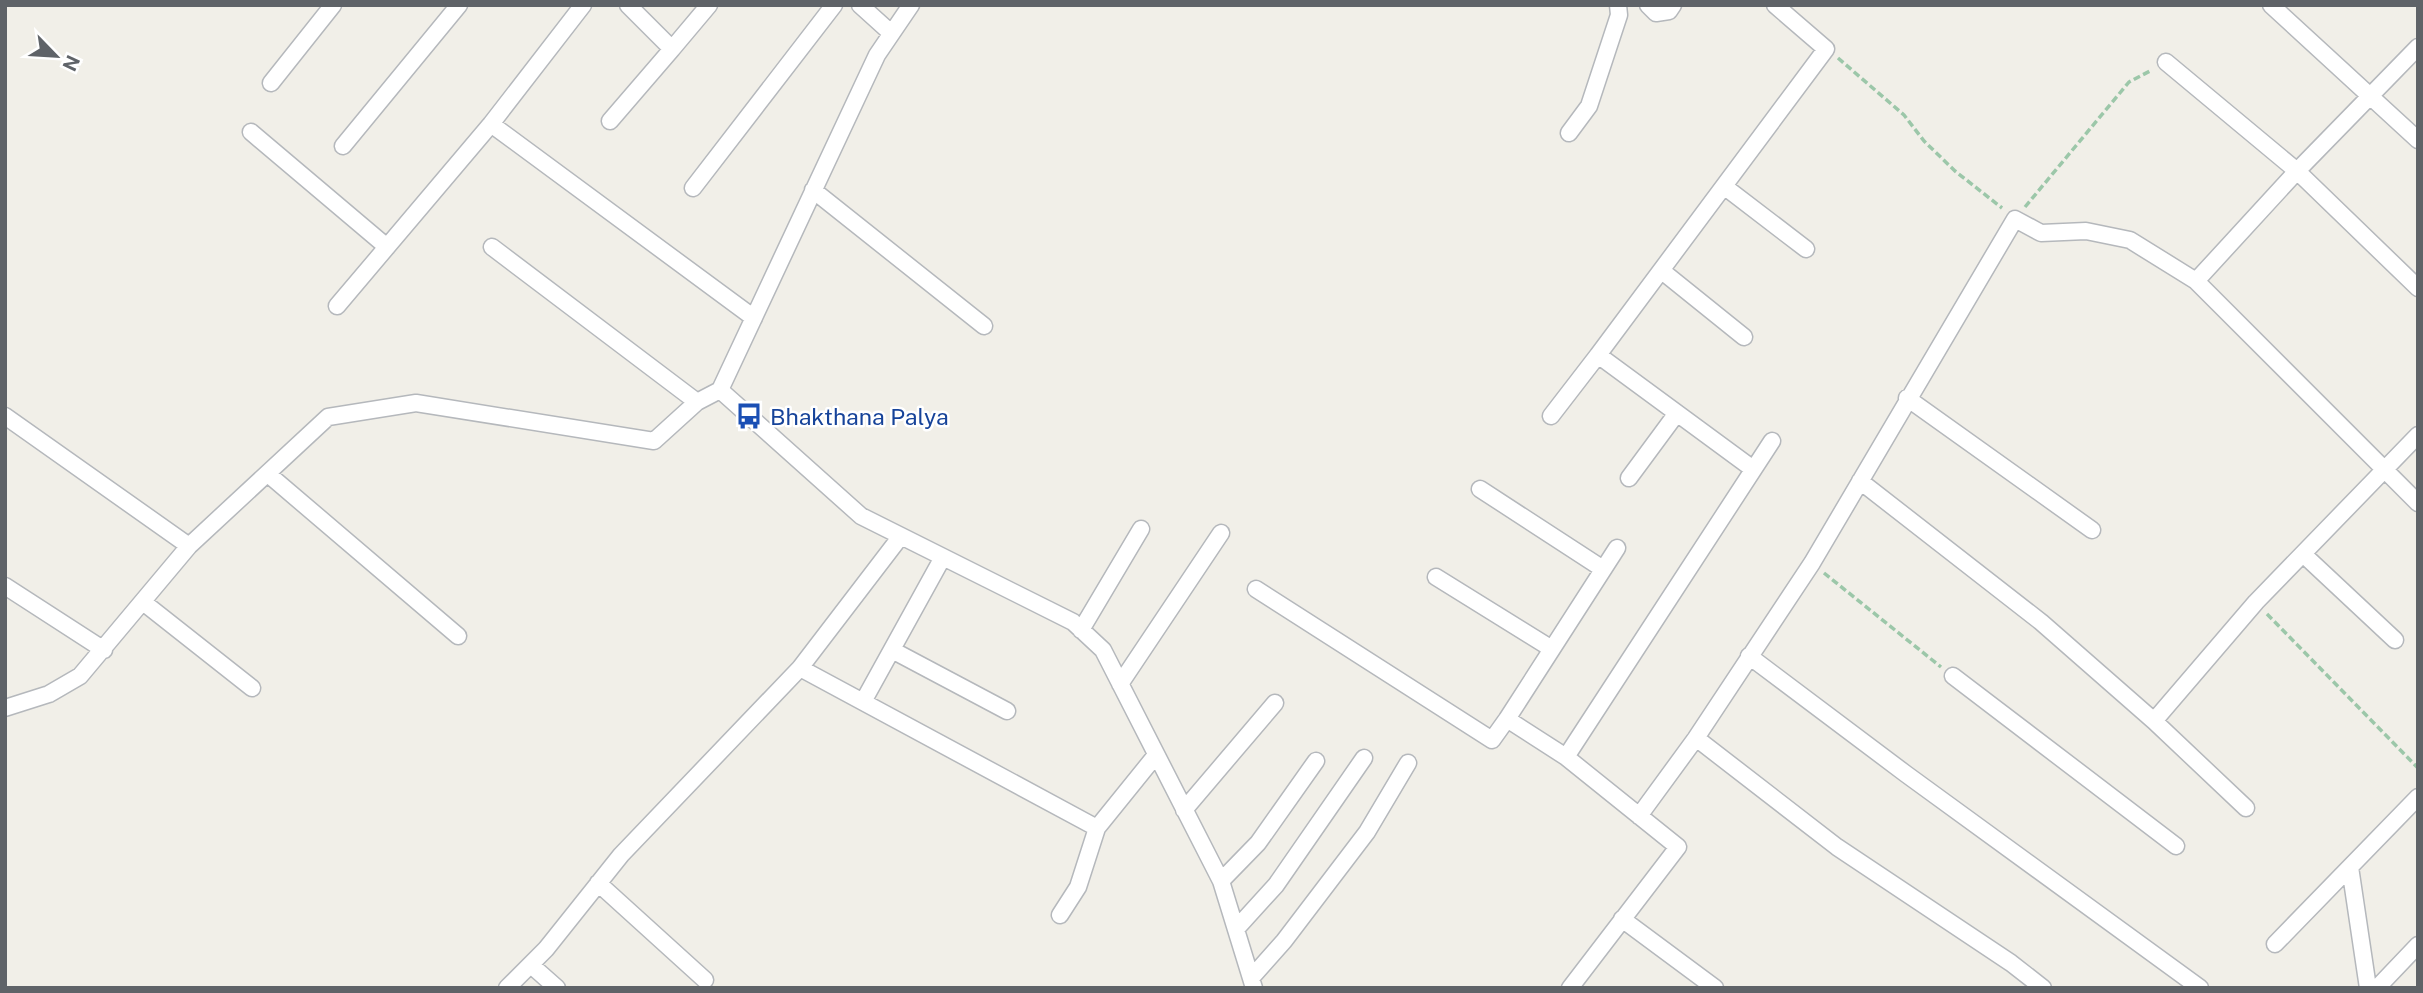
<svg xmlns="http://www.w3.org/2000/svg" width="2423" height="993" viewBox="0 0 2423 993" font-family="'Public Sans',sans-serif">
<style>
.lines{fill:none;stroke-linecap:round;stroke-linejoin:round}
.street-casing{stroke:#b5b8bc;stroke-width:19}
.path{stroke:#9cc7a9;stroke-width:3.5;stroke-dasharray:7 3.5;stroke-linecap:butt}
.street{stroke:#fff;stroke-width:16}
.labels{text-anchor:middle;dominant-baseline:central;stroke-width:5;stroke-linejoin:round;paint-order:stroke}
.transit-label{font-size:23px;fill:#164399;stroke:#fff;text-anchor:start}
</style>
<rect width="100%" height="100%" fill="#f1efe8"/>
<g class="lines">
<g class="street-casing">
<path id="street" d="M628 5 672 49 709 5
M860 5 891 33
M911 5 877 55 720 390 861 516 1073 622 1103 650 1221 881 1254 988
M1648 5 1656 13 1669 11 1673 5
M2271 5 2418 140
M2166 62 2297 171 2418 288
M271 83 333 5
M610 121 672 49
M491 124 754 318
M251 132 387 247
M1569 133 1589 106 1619 15 1618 5
M343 146 459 5
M1725 187 1806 249
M693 188 834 5
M813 190 984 326
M492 247 697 402
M1662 271 1744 337
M2196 281 2297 171 2418 47
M337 306 491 124 583 5
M1907 398 2092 530
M5 416 189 546
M1551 416 1598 355
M1753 469 1598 355 1826 49 1775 5
M268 474 458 636
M1629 478 1677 413
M1860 481 2041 622 2154 721 2246 808
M1480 489 1603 569
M2303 554 2395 640
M1436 577 1552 649
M5 586 104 650
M1256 589 1492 740 1507 719
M143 602 252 688
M1081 630 1141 529
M892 650 1007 711
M1749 656 1906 774 2200 988
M800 668 1097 828 1156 755
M1953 676 2176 846
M1120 684 1221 533
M864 700 943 557
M5 708 49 694 80 676 189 546 328 417 416 403 654 441 697 402 720 390
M2154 721 2256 602 2418 435
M1566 757 1507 719 1617 548
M1184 810 1275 703
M1639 816 1696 738
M2350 867 2368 988
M1221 881 1258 843 1316 761
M598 883 705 980
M1060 915 1078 887 1097 828
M1622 919 1715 988
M1236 929 1276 885 1364 758
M2275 944 2418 797
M531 965 557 988
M1252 977 1284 941 1367 832 1408 763
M507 988 546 949 621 855 800 668 901 536
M1570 988 1678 847 1566 757 1772 441
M2043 988 2011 963 1837 847 1696 738 1812 563 2015 219 2041 233 2086 231 2130 240 2196 281 2418 503
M2377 988 2418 945"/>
</g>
<path class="path" d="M1838 58 1904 115 1924 141 1955 171 2002 208
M2025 207 2129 82 2152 70
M1824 573 1941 667
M2267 614 2418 768"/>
<use href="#street" class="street"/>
</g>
<defs>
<g id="bus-bare" transform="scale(2.1)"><path d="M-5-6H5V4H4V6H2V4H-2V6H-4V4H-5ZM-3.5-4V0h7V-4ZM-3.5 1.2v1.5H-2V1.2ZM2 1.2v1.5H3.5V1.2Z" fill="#1a4fb4" stroke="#fff" stroke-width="2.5" paint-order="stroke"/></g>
</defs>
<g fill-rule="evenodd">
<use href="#bus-bare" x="749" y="416"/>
</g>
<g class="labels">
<g class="transit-label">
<text x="770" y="416">Bhakthana Palya</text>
</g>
</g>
<rect width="2423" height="993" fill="none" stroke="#5f6368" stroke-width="14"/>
<g transform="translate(56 56) rotate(115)" stroke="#ffffff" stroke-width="5" paint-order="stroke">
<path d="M0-5L12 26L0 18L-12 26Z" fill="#5f6368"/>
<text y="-10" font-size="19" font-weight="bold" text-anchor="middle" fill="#5f6368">N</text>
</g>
</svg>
